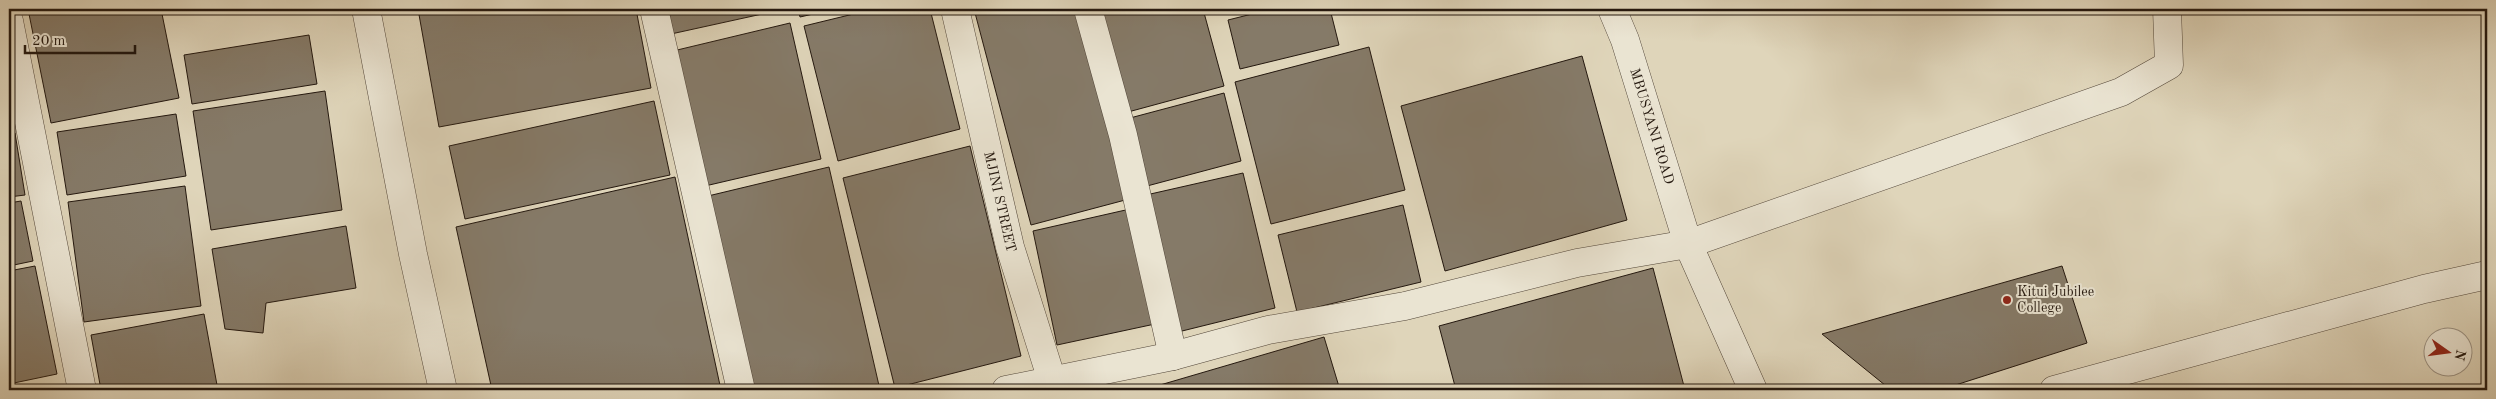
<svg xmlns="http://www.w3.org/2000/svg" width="2496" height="399" viewBox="0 0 2496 399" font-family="'Old Standard TT',serif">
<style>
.building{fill:#857a68;stroke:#24180f}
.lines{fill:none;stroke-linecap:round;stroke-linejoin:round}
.minor-casing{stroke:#53473a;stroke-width:29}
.minor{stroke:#eae4d2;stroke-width:28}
.poi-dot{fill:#8f2418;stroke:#eae4d2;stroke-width:2}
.labels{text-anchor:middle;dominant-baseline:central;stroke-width:4;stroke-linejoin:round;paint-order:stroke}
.street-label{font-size:14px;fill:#24180f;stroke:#eae4d2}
.poi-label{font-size:14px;fill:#24180f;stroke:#eae4d2;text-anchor:start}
</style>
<rect width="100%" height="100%" fill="#dfd5ba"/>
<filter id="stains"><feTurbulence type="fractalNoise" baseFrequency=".004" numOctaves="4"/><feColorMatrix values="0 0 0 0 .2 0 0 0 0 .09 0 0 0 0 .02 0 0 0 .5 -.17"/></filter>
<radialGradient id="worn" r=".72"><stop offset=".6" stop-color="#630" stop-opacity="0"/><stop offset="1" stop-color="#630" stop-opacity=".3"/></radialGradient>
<path class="building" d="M28 9H161L179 98 51 123Z
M418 9H636L651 88 439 127Z
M665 9H785L671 34Z
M798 9H835L800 17Z
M874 9H930L960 129 838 161 804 26Z
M974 9H1079L1129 199 1031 225Z
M1100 9H1203L1224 86 1128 112Z
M1272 9H1330L1339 45 1240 69 1228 20Z
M790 23 821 159 705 186 673 51Z
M309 35 317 84 192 104 184 55Z
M1369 47 1405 190 1271 224 1235 82Z
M1582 56 1627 220 1445 271 1401 106Z
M325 91 342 210 211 230 193 111Z
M1224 93 1241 161 1147 186 1130 118Z
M654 101 670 175 465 219 449 146Z
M176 114 186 176 67 195 57 132Z
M15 133 25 195 9 197V134Z
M970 146 1021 356 895 388 843 178Z
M829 167 880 390H753L708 196Z
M1243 173 1275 308 1178 332 1146 195Z
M675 177 721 390H492L456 227Z
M185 186 201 306 84 322 68 202Z
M21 201 33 261 9 266V203Z
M1403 205 1421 282 1297 312 1278 235Z
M1130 209 1155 324 1057 345 1033 231Z
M346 226 356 288 266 303 263 333 225 329 212 249Z
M35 266 57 374 9 384V271Z
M2062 266 2087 343 1940 390H1891L1822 334Z
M1653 268 1685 390H1456L1439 326Z
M204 314 217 385 188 390H101L91 335Z
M1324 337 1340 390H1143Z"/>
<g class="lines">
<g class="minor-casing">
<g id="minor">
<path d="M366 9 413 254 443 390"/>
<path d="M654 9 741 390"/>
<path id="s1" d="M955 9 1010 247 1055 390"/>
<path d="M1088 9 1123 135 1173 356"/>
<path id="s2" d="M1612 9 1625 40 1688 244 1753 390"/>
<path d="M9 21 82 390"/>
<path d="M1006 390 1173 356 1268 330 1405 306 1577 263 1688 244 2121 92 2169 65 2167 9"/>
<path d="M2054 390 2424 289 2487 275"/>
</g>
</g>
<use href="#minor" class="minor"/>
</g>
<circle class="poi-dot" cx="2007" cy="300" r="5"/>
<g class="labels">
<g class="street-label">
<text stroke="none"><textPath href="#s2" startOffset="124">MBUSYANI ROAD</textPath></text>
<text stroke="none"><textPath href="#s1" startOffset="198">MJINI STREET</textPath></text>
</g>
<g class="poi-label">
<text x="2017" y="292">Kitui Jubilee<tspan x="2017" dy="16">College</tspan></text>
</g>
</g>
<rect width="2496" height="399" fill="none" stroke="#dfd5ba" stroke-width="30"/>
<rect x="10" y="10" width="2476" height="379" fill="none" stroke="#24180f" stroke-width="2.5"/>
<rect x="15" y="15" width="2466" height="369" fill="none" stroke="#24180f"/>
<g transform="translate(2448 352) rotate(104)"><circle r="24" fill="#eae4d2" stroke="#9b9284"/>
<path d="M0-4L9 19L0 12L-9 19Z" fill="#8f2418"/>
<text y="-8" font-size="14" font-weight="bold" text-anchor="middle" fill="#24180f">N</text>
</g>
<path d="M25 45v8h110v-8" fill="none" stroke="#24180f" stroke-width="2.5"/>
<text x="32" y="45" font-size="15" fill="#24180f" stroke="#eae4d2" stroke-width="4" paint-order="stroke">20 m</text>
<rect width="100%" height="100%" filter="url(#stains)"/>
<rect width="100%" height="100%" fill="url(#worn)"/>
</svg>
